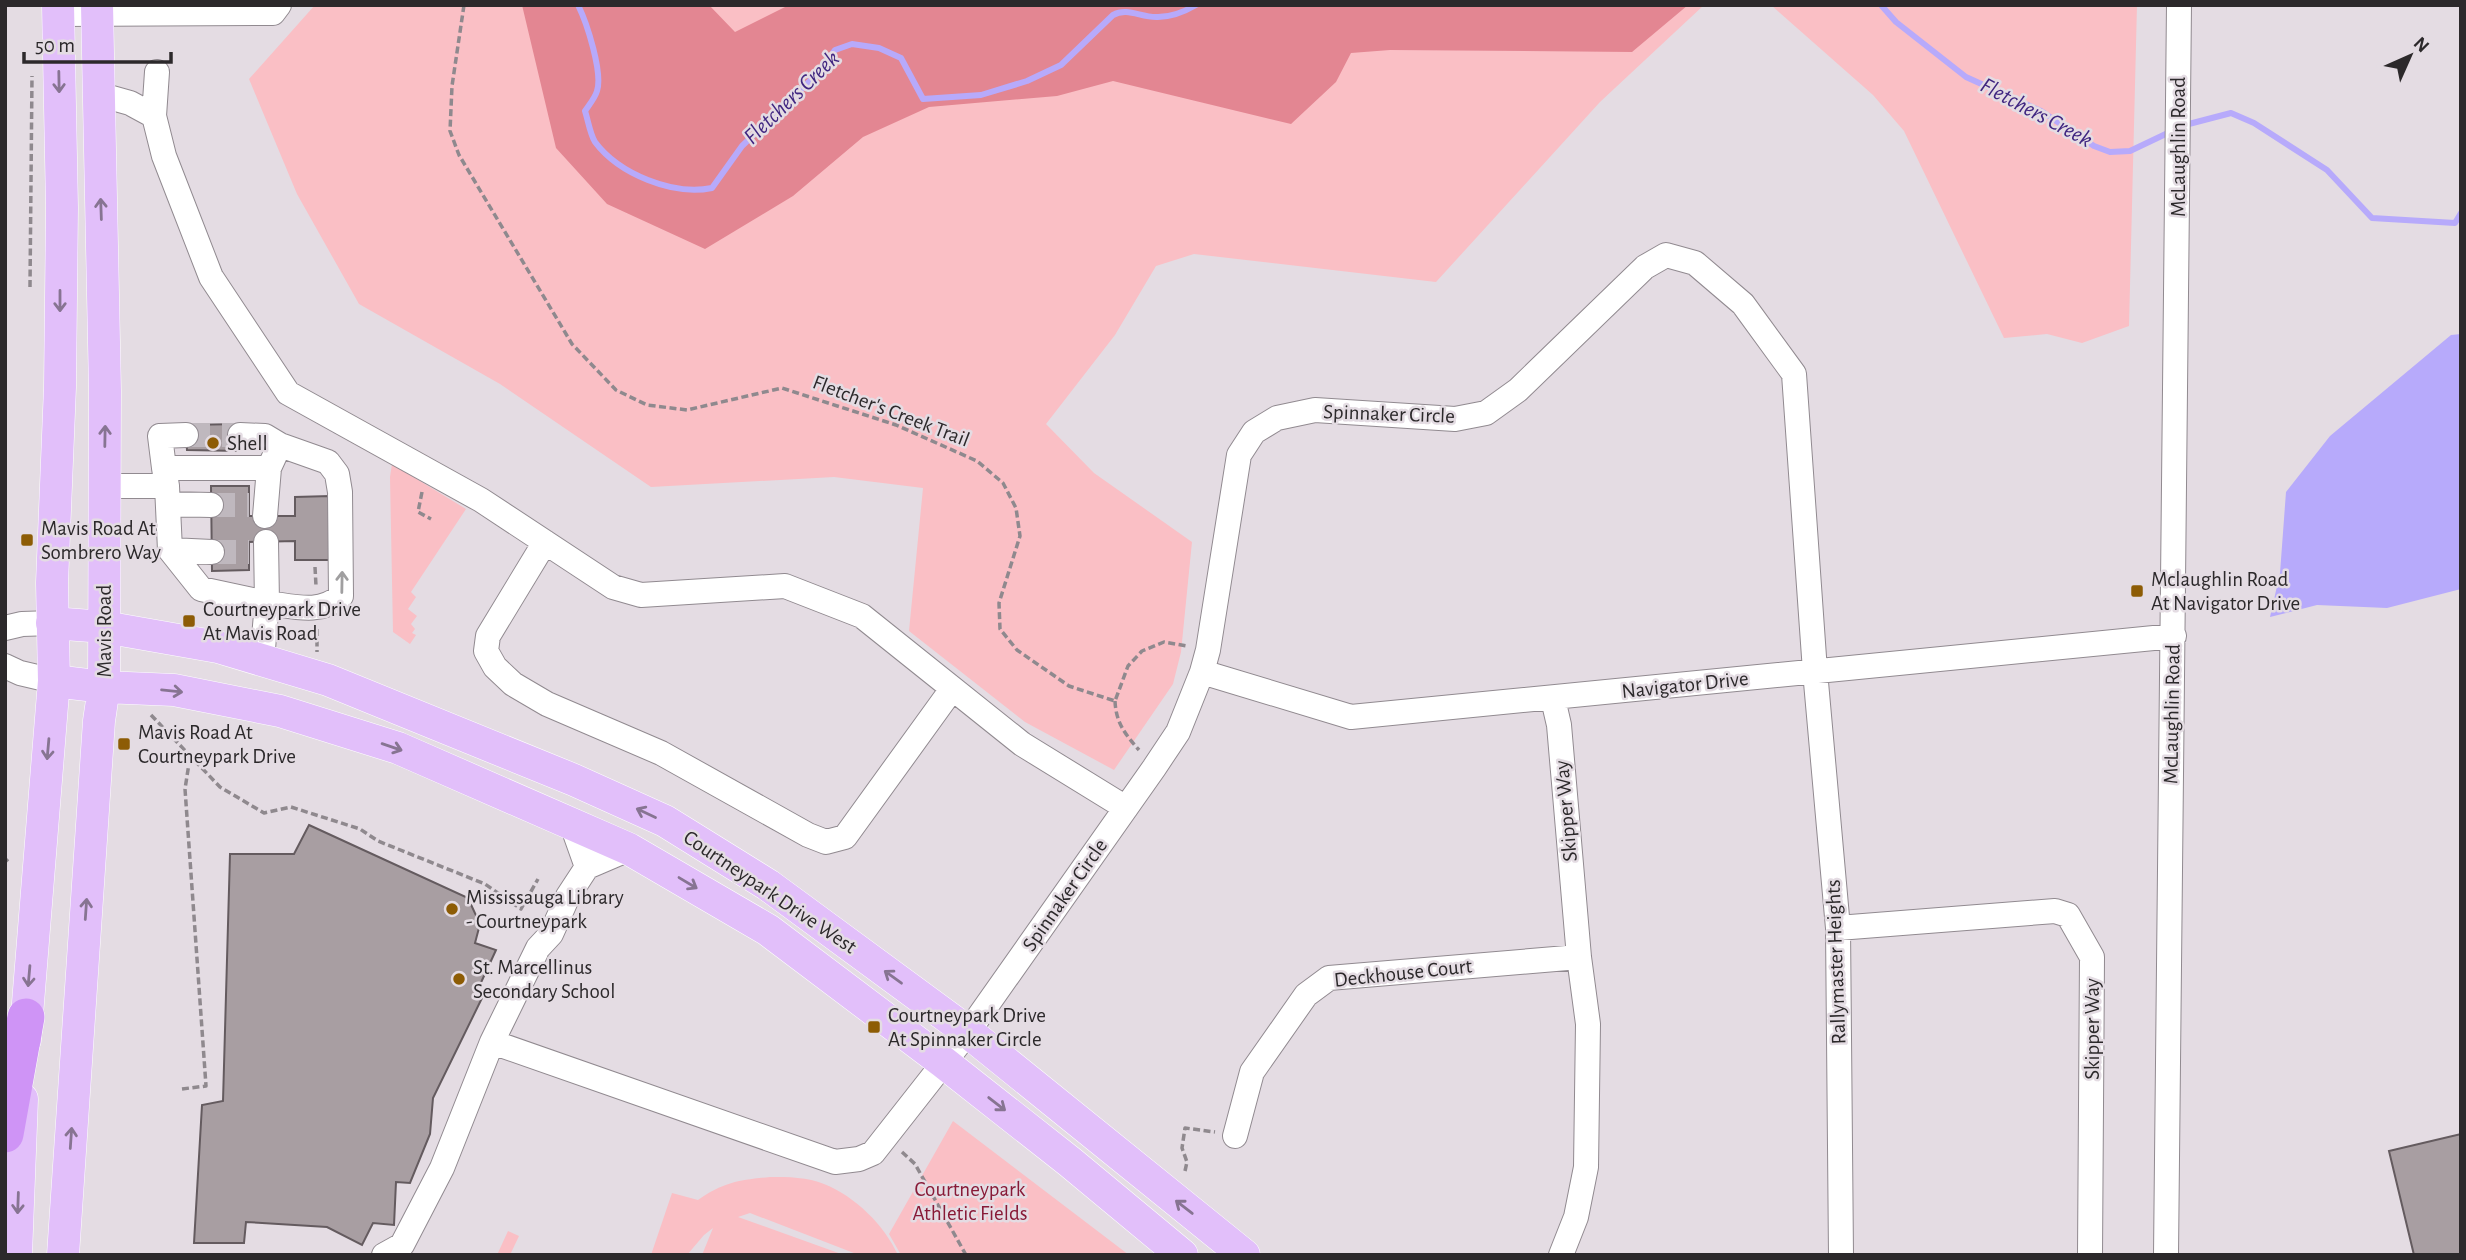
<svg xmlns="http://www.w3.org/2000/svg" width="2466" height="1260" viewBox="0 0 2466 1260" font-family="'Alegreya Sans',sans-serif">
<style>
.green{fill:#fabfc5}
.forest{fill:#e38692}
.water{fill:#b7aafb}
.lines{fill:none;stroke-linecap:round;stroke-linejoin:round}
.stream{stroke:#b7aafb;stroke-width:6}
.building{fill:#a89ea2;stroke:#645b5f;stroke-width:2}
.minor-tunnel{stroke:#bfb8be;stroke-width:24;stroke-dasharray:24 12;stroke-linecap:butt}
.minor-casing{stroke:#918a90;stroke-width:26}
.major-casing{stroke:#fff;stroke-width:33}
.highway-casing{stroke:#fff;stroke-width:38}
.path{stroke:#8f898e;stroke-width:3.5;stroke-dasharray:7 3.5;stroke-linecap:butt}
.minor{stroke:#fff;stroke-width:24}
.major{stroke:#e2bffa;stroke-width:32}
.highway{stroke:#cf94f6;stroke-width:37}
.oneway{stroke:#877492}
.oneway2{stroke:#a09fa0}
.poi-dot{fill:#8d5c05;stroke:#e4dce3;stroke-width:2.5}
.labels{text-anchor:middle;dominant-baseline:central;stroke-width:5;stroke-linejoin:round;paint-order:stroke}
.street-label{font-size:21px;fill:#2c292b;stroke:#e4dce3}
.poi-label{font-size:21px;fill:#2c292b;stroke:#e4dce3;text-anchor:start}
.park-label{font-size:21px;fill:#881a37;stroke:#e4dce3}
.water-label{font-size:23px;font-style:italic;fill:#402681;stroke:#e4dce3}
</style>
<rect width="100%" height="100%" fill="#e4dce3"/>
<path class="green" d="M315 5H1704L1600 102 1436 282 1194 254 1156 266 1115 335 1046 424 1094 473 1192 542 1181 652 1173 684 1114 770 1025 722 909 631 923 488 834 477 651 487 500 384 359 304 297 194 249 79Z
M1771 5H2137L2129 326 2082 343 2047 334 2004 338 1904 131 1873 95Z
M392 464 466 509 411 592 416 597 408 609 417 616 411 624 415 629 412 633 416 635 410 644 393 632 390 477Z
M953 1121 1129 1255H901L889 1234Z
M770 1177C788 1177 808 1177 824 1184 856 1197 884 1225 898 1255H859L750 1213 738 1217 844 1255H702L713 1228 704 1235 687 1255H651L672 1193 698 1200C724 1182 740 1180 770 1177Z
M508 1231 519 1236 510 1255H497Z"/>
<path class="forest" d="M522 5H709L735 32 789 5H1688L1632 52 1390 50 1351 53 1336 82 1291 124 1113 81 1057 96 929 107 863 137 793 196 705 249 607 204 556 148Z"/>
<path class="water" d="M2461 334V589L2387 608 2317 605 2270 617 2280 573 2286 492 2330 436 2451 335Z"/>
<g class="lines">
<path class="stream" d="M578 5C587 23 603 73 597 91 595 98 589 105 585 111 588 120 590 134 595 142 619 174 673 196 712 188L742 146 817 74 835 50 852 44 879 48 901 58 923 99 981 95 1027 81 1061 65 1113 15C1128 7 1141 18 1158 17 1172 17 1184 12 1196 5
M1881 5 1896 22 1966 77 2041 111 2094 146 2110 152 2130 151 2172 131
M2185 125 2231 113 2254 123 2327 170 2372 218 2455 223 2461 213"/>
</g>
<path class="building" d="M240 424 239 451 187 450 185 425Z
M211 486H249V516H295V497L330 496 331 560H295V541L249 542V570L212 571Z
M309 825 468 898 480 924 475 943 496 950 478 989 484 994 433 1098 430 1134 410 1183 396 1182 394 1225 373 1223 362 1245 327 1227 246 1222 244 1243H194L202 1105 223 1101 230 854H294Z
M2461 1134V1255H2414L2389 1151Z"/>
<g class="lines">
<path class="minor-tunnel" d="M186 435H240
M211 505H249
M212 552H249"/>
<g class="minor-casing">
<path id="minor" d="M58 14 273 13 279 5
M157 72 154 116 164 156 211 277 288 393 481 500 613 587 641 595 785 586 862 616 1022 744 1126 808
M98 94 130 103 154 116
M240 435 265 436 280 445 328 462 337 474 340 492 341 596C320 615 293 606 267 603L266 542
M164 468 160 436 186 435
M104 486H167L170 550 201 589 267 603 262 660
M167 486 164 468H269
M168 504 211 505
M265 516 269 468 275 455
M545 542 488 636 486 651 495 667 513 684 547 704 661 753 808 835 826 842 845 837 952 689
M170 550 212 552
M5 628 22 624 52 623
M5 666 20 673 54 681
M1202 672 1351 717 2174 636
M1553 699 1559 725 1579 957 1588 1024 1586 1167 1576 1217 1561 1255
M571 822 587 867 629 849
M1838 928 2055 911 2068 915 2092 957 2090 1255
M492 1042 835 1162 859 1159 873 1153 968 1032 1154 768 1178 732 1202 672 1208 650 1239 455 1254 432 1277 418 1315 410 1455 419 1486 413 1518 390 1645 267 1666 255 1695 263 1743 304 1794 374 1815 671 1838 928 1841 1255
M1235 1136 1252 1072 1306 995 1329 978 1579 957
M384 1255 402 1245 442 1168 492 1042 538 948 551 934 568 896 587 867
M2166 1255 2179 5"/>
</g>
<g class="major-casing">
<path id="major" d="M52 623 104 627 218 647 328 680 574 780 665 821 768 885 968 1032 1244 1255
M54 681 104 687 174 690 280 711 398 748 629 849 768 930 943 1062 1070 1162 1182 1255
M25 1040 54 681 52 583 60 387 62 208 58 5
M16 1255 22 1099
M63 1255 99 721 104 687 105 391 97 5"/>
</g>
<g class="highway-casing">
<path id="highway" d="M5 1134 26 1017"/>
</g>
<path class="path" d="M464 5 452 86 450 131 459 155 572 344 616 390 647 405 687 410 782 388 896 425 977 461 1003 483 1016 508 1020 536 999 603 1000 629 1017 650 1069 686 1115 701 1128 666 1142 651 1164 642 1187 646
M30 287 32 76
M422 492 418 512 431 519
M315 567 316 586
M317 629V652
M1115 701C1116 723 1125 734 1139 750
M151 715 220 787 264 813 291 807 360 829 378 841 485 884 521 909 538 879
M5 862 8 859
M182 1089 206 1086 185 789 190 757
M902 1152 915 1164 966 1255
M1185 1171 1187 1162 1182 1148 1185 1128 1215 1132"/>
<use href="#minor" class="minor"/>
<use href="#major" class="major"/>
<use href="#highway" class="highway"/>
</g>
<defs><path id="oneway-shaft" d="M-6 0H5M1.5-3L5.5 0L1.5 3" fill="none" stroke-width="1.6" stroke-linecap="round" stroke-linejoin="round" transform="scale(1.75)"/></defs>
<g class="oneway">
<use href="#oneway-shaft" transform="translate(59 82) rotate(89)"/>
<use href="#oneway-shaft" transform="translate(101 209) rotate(-92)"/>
<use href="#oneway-shaft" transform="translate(60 301) rotate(90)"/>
<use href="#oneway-shaft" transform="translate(105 436) rotate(-89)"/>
<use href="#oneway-shaft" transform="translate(172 691) rotate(6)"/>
<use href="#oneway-shaft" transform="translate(392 747) rotate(19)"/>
<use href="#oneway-shaft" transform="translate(48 749) rotate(95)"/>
<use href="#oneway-shaft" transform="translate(646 813) rotate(-155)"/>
<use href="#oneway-shaft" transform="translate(688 883) rotate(31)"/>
<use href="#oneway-shaft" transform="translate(86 909) rotate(-86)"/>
<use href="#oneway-shaft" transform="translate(29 976) rotate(95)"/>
<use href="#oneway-shaft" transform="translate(893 977) rotate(-144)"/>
<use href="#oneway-shaft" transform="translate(997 1104) rotate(38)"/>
<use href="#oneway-shaft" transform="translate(71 1138) rotate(-86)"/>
<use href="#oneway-shaft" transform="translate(18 1203) rotate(92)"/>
<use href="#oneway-shaft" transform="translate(1184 1207) rotate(-142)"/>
</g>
<use class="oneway2" href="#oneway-shaft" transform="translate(342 582) rotate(-89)"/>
<g class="poi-dot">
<circle cx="213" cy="443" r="7"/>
<rect x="20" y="533" width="14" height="14" rx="3.5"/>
<rect x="2130" y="584" width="14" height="14" rx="3.5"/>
<rect x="182" y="614" width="14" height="14" rx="3.5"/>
<rect x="117" y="737" width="14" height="14" rx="3.5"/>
<circle cx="452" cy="909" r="7"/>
<circle cx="459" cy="979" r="7"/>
<rect x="867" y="1020" width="14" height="14" rx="3.5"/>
</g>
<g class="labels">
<g class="street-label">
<text transform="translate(2178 147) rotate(-90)">McLaughlin Road</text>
<text transform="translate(891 411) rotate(21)">Fletcher's Creek Trail</text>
<text transform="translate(1389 414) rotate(2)">Spinnaker Circle</text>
<text transform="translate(104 631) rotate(-90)">Mavis Road</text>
<text transform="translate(1685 685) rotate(-6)">Navigator Drive</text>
<text transform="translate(2172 714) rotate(-89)">McLaughlin Road</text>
<text transform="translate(1566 811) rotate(-95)">Skipper Way</text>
<text transform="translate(770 892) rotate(34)">Courtneypark Drive West</text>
<text transform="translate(1065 895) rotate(-55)">Spinnaker Circle</text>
<text transform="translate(1836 962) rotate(-92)">Rallymaster Heights</text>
<text transform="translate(1403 973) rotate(-6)">Deckhouse Court</text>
<text transform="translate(2092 1029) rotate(-90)">Skipper Way</text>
</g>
<g class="poi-label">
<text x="227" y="443">Shell</text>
<text x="41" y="528">Mavis Road At<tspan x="41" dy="24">Sombrero Way</tspan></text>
<text x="2151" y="579">Mclaughlin Road<tspan x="2151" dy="24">At Navigator Drive</tspan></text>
<text x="203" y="609">Courtneypark Drive<tspan x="203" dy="24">At Mavis Road</tspan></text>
<text x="138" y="732">Mavis Road At<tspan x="138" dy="24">Courtneypark Drive</tspan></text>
<text x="466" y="897">Mississauga Library<tspan x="466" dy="24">- Courtneypark</tspan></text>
<text x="473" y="967">St. Marcellinus<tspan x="473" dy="24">Secondary School</tspan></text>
<text x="888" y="1015">Courtneypark Drive<tspan x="888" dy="24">At Spinnaker Circle</tspan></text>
</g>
<g class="park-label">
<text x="970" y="1189">Courtneypark<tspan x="970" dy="24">Athletic Fields</tspan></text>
</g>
<g class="water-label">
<text transform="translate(792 98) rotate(-44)">Fletchers Creek</text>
<text transform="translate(2036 113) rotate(28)">Fletchers Creek</text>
</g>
</g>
<rect width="2466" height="1260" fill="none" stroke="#2c292b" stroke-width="14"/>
<g transform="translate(2410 56) rotate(45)" stroke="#e4dce3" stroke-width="5" paint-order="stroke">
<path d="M0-5L12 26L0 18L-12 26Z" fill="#2c292b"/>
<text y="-10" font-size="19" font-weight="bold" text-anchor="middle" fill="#2c292b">N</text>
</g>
<path d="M24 52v10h147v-10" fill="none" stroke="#2c292b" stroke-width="3.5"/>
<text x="35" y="52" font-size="21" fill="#2c292b" stroke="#e4dce3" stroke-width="5" paint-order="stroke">50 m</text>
</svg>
